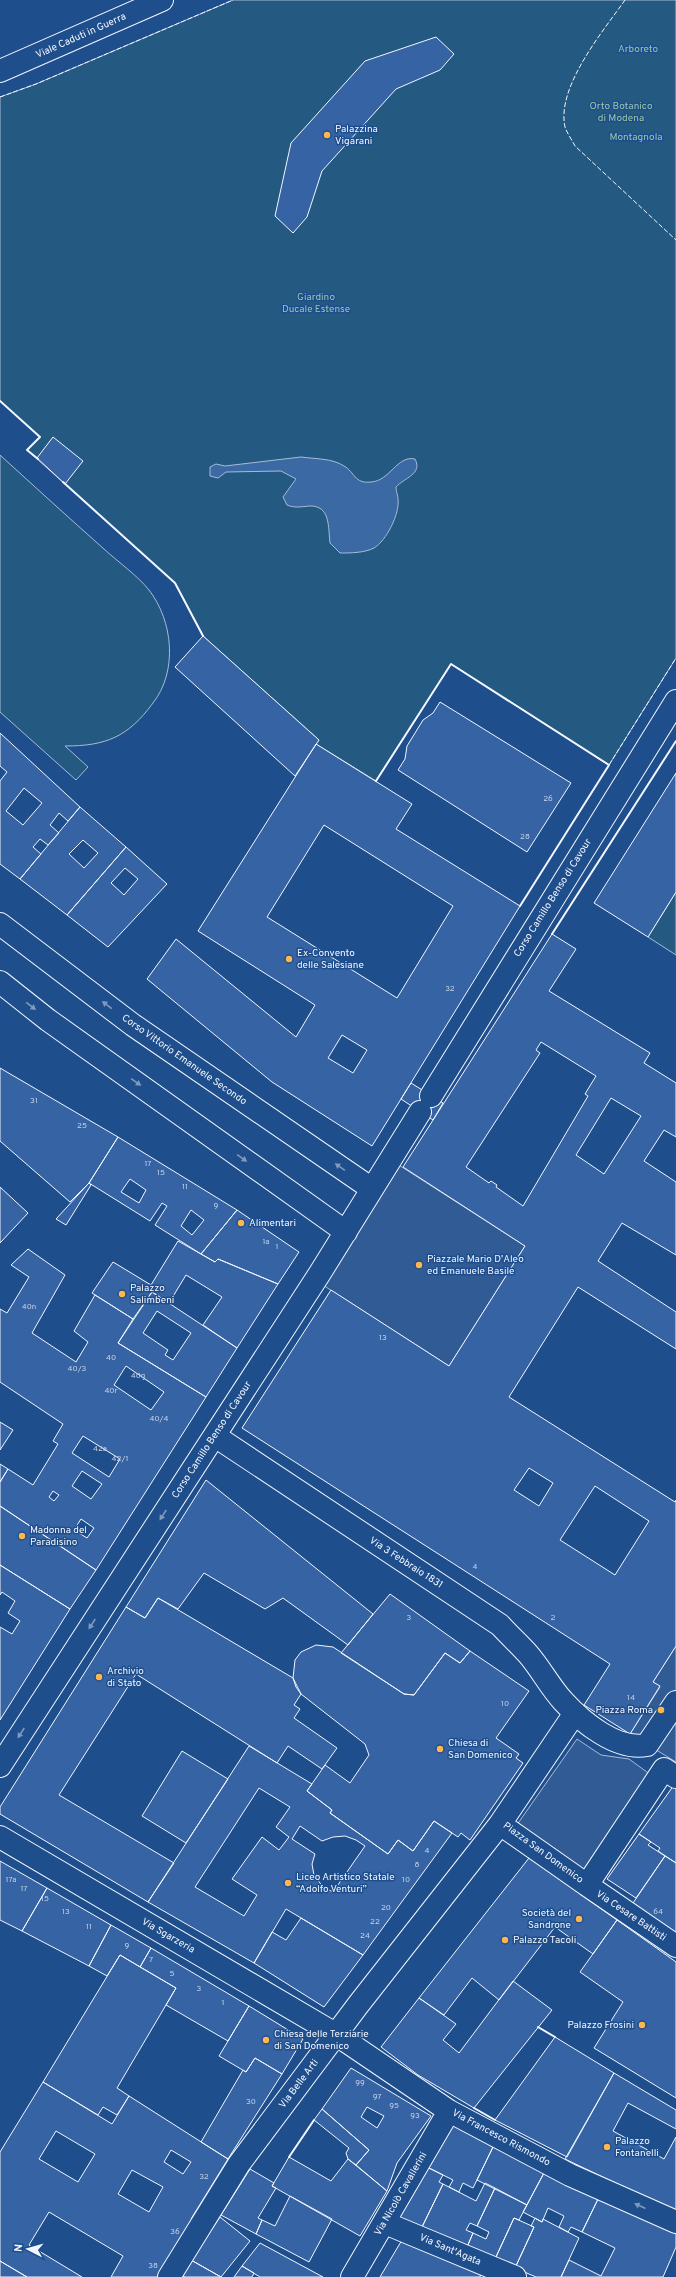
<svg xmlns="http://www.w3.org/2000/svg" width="676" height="2277" viewBox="0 0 676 2277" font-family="Overpass,sans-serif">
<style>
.green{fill:#245a82;stroke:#a8bbd7}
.parking{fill:#305b95;stroke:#a8bbd7}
.water{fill:#3b69a3;stroke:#a8bbd7}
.building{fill:#3563a3;stroke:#f2f6ff;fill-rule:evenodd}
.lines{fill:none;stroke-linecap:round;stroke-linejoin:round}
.minor-casing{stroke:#f2f6ff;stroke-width:24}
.secondary-casing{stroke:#f2f6ff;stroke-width:24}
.minor{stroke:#1f4e8c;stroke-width:22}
.secondary{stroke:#1f4e8c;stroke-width:22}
.fence{stroke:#f2f6ff;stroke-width:1;stroke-dasharray:5 2;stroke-linecap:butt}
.wall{stroke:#f2f6ff;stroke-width:2}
.oneway{fill:#7e9ac0}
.poi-dot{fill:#ffb74d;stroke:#1f4e8c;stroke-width:1.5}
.labels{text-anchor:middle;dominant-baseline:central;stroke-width:3;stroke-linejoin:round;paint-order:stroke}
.number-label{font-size:8px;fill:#c3d1e8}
.street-label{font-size:10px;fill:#f2f6ff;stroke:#1f4e8c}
.park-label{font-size:10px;fill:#97c8a6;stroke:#1f4e8c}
.poi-label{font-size:10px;fill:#f2f6ff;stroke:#1f4e8c;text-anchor:start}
</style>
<rect width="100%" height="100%" fill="#1f4e8c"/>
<path class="green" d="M233 0H676V658L609 765 451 664 376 781 316 744 319 740 203 636 175 583 27 450 40 437 0 401V97L36 84Z
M0 455C35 487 69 518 104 549 118 562 137 575 149 590 173 621 178 671 153 703 128 737 106 746 65 746L88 767 76 780 0 712Z
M676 892V955L648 937Z"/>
<path class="parking" d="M391 1160 525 1246 449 1366 315 1280Z
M676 1646V1762L630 1734 660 1687 653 1682Z
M577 1739 601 1755 629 1759 651 1775 581 1876 514 1829Z"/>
<path class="water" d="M301 457C314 459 332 458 344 466 355 472 354 484 371 482 390 481 397 455 415 459 423 474 404 478 396 487 396 492 398 495 398 499 400 514 386 541 374 548 364 553 350 553 340 553L330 543C328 528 331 505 309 506 301 507 294 508 287 505L283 497 296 479 281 471 226 472 218 478 210 476V467L216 464 225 466Z"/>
<path class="building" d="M436 37 454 54 440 70 396 89 322 171 307 217 293 233 275 216 291 143 365 61Z
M53 437 83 461 65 484 37 458Z
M203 636 319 740 295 776 175 667Z
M440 702 571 783 527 852 398 770 405 759 407 746 423 720 433 713Z
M0 733 80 807 68 821 59 813 50 825 59 833 48 845 40 839 33 847 41 854 20 879 0 864V781L7 772 0 766ZM24 788 42 803 23 825 6 811Z
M316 744 412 804 396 829 520 906 372 1146 272 1082 147 979 176 939 296 1037 315 1005 198 931ZM324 825 453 906 397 998 267 917ZM342 1035 367 1050 353 1073 328 1058Z
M676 773V892L648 937 594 903Z
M80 807 126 847 67 915 20 879ZM83 840 98 853 84 868 69 854Z
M126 847 167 884 108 947 67 915ZM125 868 138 879 124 895 111 883Z
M552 934 576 949 549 991 650 1053 644 1063 676 1083V1137L664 1130 644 1161 676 1182V1255L622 1223 598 1261 676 1312V1349L578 1287 509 1397 675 1502 676 1500V1646L653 1682 660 1686 630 1734 584 1705 610 1664 242 1428 331 1290 449 1366 525 1246 403 1167ZM541 1042 596 1076 585 1094 588 1096 523 1206 496 1187 497 1185 491 1181 489 1183 466 1167 540 1053 536 1050ZM611 1098 641 1116 604 1174 576 1155ZM529 1468 553 1483 539 1506 514 1490ZM595 1486 649 1521 615 1575 560 1540Z
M0 1068 118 1137 89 1183 70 1202 0 1141Z
M411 1083 443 1103 433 1120 401 1099Z
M118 1137 237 1210 201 1254 155 1225 167 1206 162 1203 150 1221 89 1183ZM130 1179 146 1190 139 1203 121 1192ZM191 1210 204 1220 192 1235 181 1226Z
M89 1183 91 1185 66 1225 56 1219Z
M0 1187 28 1213 0 1243Z
M237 1210 299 1252 278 1284 218 1259 215 1262 201 1254Z
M178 1241 215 1262 218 1259 278 1284 237 1348 203 1325 222 1297 186 1275 169 1303 152 1292 133 1319 92 1293 113 1262 151 1285Z
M28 1249 65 1275 32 1333 76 1362 88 1342 74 1331 95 1295 133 1319 118 1343 206 1397 96 1570 0 1506V1482L8 1469 33 1485 58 1444 53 1441 63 1424 0 1382V1309L7 1313 29 1277 11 1265ZM126 1366 164 1392 151 1410 114 1385ZM83 1436 120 1459 109 1477 72 1453ZM82 1471 102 1484 91 1499 72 1486ZM53 1491 59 1495 54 1501 49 1497ZM81 1519 94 1528 87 1538 74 1530Z
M152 1292 237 1348 206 1397 118 1343ZM157 1311 191 1333 173 1360 165 1355 168 1350 143 1333Z
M0 1422 13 1430 0 1450Z
M0 1464 8 1469 0 1482Z
M206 1480 373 1614 348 1645 283 1598 265 1609 204 1573 178 1609 158 1598 145 1618 126 1607Z
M0 1506 96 1570 70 1609 0 1565Z
M0 1565 70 1609 0 1720V1627L12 1634 20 1621 8 1613 15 1601 2 1592 0 1595Z
M390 1594 470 1651 460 1663 445 1653 414 1695 404 1694 341 1653Z
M158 1598 293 1678 301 1694 294 1705 300 1709 294 1718 337 1748 322 1769 288 1746 277 1763 136 1674 59 1795 174 1863 148 1902 0 1814V1807L126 1607 145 1618Z
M316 1645 333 1647 404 1694 414 1695 445 1653 460 1663 470 1651 529 1691 496 1738 519 1754 516 1758 523 1763 470 1840 461 1833 458 1837 434 1821 413 1851 398 1840 388 1854 330 1813 332 1810 307 1791 325 1765 350 1783 369 1755 365 1744 301 1694 296 1687 293 1678 295 1660 301 1652Z
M249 1746 312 1784 307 1791 332 1810 330 1813 388 1854 398 1840 413 1851 434 1821 452 1833 363 1955 286 1909 254 1963 148 1902ZM259 1788 290 1807 276 1827 289 1837 279 1850 262 1837 232 1879 257 1895 244 1916 195 1887ZM300 1826 322 1841 333 1837 345 1836 356 1840 365 1846 333 1892 323 1887 314 1875 312 1864 315 1854 292 1839Z
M182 1751 228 1779 186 1843 142 1816Z
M674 1785 676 1787V1863L658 1851 660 1848 639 1834Z
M639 1834 651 1842 648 1845 665 1856 636 1898 607 1879Z
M665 1856 676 1863V1939L631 1906Z
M529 1858 617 1920 593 1954 555 1927 499 2000 472 1978 444 2015 419 1998Z
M0 1861 47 1888 22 1931 0 1920Z
M47 1888 111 1925 89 1966 22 1931Z
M301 1918 363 1955 324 2007 254 1963 272 1932 286 1940Z
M617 1920 676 1962V2098L594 2048 623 2002 580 1972Z
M111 1925 151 1948 140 1967 120 1955 107 1976 89 1966Z
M151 1948 249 2006 228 2041 166 2005 176 1988 140 1967Z
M120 1955 176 1988 117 2088 129 2096 117 2115 103 2107 98 2115 43 2082Z
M513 1981 552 2010 474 2108 418 2075 381 2047 419 1998 456 2024 443 2040 459 2053Z
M249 2006 303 2039 282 2074 255 2058 246 2072 219 2056Z
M555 2037 614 2073 567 2157 495 2120Z
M255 2058 282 2074 228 2159 201 2142 243 2070 246 2072Z
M351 2068 431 2116 397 2163 387 2191 356 2165 369 2150 322 2109ZM367 2107 384 2116 377 2128 361 2117Z
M614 2073 676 2110V2129L628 2103 613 2131 664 2159 676 2137V2212L565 2159Z
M43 2082 112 2124 129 2096 228 2159 191 2219 194 2222 159 2277H111L123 2256 49 2212 29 2245 82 2277H27L0 2261V2152ZM56 2131 95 2154 78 2182 39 2159ZM171 2150 191 2162 183 2174 164 2162ZM132 2170 163 2187 149 2212 118 2194Z
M322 2109 369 2150 356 2165 348 2159 346 2153 349 2148 314 2120Z
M450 2124 493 2147 473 2188 463 2183 459 2192 449 2187 453 2180 427 2167Z
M493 2147 545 2171 527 2205 477 2180Z
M289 2157 331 2181 348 2159 387 2191 360 2236 272 2186Z
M427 2167 443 2175 439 2182 443 2184 422 2227 399 2217Z
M250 2169 274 2183 272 2186 276 2188 258 2218 262 2220 256 2234 221 2215Z
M545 2171 600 2195 582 2232 571 2227 568 2232 559 2227 564 2216 548 2208 542 2222 523 2212Z
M485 2183 495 2188 477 2226 470 2223 466 2230 473 2233 467 2247 422 2227 443 2184 476 2201Z
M495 2188 527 2205 519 2220 514 2218 495 2259 467 2247 473 2233 486 2239 489 2232 477 2226Z
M600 2195 676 2229V2247L663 2277H561L569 2260 601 2276 615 2248 582 2232Z
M290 2196 332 2219 309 2262 256 2234 262 2220 275 2226Z
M220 2217 250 2241 221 2277 191 2260Z
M514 2218 534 2227 515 2268 495 2259Z
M535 2218 542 2222 543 2219 579 2238 561 2277H536L515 2268 534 2227 531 2226Z
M402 2240 481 2273 480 2277H380Z
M260 2243 323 2277H260L242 2266Z
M191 2260 221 2277H185L181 2275Z
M0 2261 27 2277H0Z
M242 2266 254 2273 252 2277H234Z"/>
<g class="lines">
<g class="minor-casing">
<path id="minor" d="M0 924 133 1025 372 1189
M0 982 48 1020 346 1232
M431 1096 676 701
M215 1436 500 1625C509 1635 519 1644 528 1654 541 1669 550 1687 563 1701 582 1722 617 1751 647 1745L676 1702
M575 1713 500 1824 587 1885 664 1769 676 1777
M0 1766 320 1273 420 1112
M0 1837 337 2035 449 2111 570 2175 676 2222
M587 1885 676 1946
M385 2223 515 2277
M169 2277 239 2164 358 2005 500 1824
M352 2277 449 2111"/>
</g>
<g class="secondary-casing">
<path id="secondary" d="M0 71 162 0"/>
</g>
<use href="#minor" class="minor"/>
<use href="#secondary" class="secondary"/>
<path class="fence" d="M625 0C604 30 556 87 565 127 567 133 572 140 575 146L676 240
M0 97 36 84 233 0
M0 401 40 437 27 450 38 459
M63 482 175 583 204 637
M374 780 376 781 451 664 609 765 676 658"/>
<path class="wall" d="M0 401 40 437 27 450 38 459
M63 482 175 583 203 636
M376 781 451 664 609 765 520 906
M552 934 676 741
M538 2027 555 2037
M474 2108 495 2120
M289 2157 314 2120"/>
</g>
<defs><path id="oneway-solid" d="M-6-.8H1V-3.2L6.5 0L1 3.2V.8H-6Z"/></defs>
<g class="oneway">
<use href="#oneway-solid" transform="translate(107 1005) rotate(-143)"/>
<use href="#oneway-solid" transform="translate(31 1006) rotate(38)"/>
<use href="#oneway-solid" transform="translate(136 1082) rotate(35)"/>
<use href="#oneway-solid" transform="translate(242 1158) rotate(35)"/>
<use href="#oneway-solid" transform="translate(340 1167) rotate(-145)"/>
<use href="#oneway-solid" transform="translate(163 1515) rotate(123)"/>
<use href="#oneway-solid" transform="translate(92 1624) rotate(123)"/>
<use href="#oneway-solid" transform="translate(21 1733) rotate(123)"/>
<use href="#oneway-solid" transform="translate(640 2206) rotate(-156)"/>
</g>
<g class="poi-dot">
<circle cx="327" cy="135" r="4"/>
<circle cx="289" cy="959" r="4"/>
<circle cx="241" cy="1223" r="4"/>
<circle cx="419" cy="1265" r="4"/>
<circle cx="122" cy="1294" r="4"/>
<circle cx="22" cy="1536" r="4"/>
<circle cx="99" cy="1677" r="4"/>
<circle cx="661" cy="1710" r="4"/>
<circle cx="440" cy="1749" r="4"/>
<circle cx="288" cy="1883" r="4"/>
<circle cx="579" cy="1919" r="4"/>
<circle cx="505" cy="1940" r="4"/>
<circle cx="642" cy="2025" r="4"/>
<circle cx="266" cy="2040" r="4"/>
<circle cx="607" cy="2147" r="4"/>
</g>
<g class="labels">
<g class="number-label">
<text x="548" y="799">26</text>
<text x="525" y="837">28</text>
<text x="450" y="989">32</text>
<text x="34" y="1101">31</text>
<text x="82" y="1126">25</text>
<text x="148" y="1164">17</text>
<text x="161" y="1173">15</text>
<text x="185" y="1187">11</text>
<text x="216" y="1206">9</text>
<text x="266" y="1242">1a</text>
<text x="277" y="1247">1</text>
<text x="29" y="1307">40n</text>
<text x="383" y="1338">13</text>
<text x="111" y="1358">40</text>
<text x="77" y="1369">40/3</text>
<text x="138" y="1376">40g</text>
<text x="111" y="1391">40r</text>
<text x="159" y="1419">40/4</text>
<text x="100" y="1449">42a</text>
<text x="120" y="1459">42/1</text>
<text x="475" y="1567">4</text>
<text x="409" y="1618">3</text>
<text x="553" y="1618">2</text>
<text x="631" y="1698">14</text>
<text x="505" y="1704">10</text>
<text x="427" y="1851">4</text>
<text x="417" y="1865">8</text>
<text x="11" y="1880">17a</text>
<text x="406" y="1880">10</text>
<text x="24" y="1889">17</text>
<text x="45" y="1899">15</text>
<text x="386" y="1908">20</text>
<text x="66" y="1912">13</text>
<text x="658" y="1912">64</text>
<text x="375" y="1922">22</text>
<text x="89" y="1927">11</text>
<text x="365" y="1936">24</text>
<text x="127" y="1946">9</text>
<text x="151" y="1960">7</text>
<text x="172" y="1974">5</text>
<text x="199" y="1989">3</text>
<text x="223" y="2003">1</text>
<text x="360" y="2083">99</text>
<text x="377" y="2097">97</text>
<text x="251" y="2102">30</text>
<text x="394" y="2106">95</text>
<text x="415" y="2116">93</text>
<text x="204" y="2177">32</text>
<text x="175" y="2232">36</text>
<text x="153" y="2266">38</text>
</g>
<g class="street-label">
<text transform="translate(81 36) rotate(-24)">Viale Caduti in Guerra</text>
<text transform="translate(553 898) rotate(-58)">Corso Camillo Benso di Cavour</text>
<text transform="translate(184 1060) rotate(35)">Corso Vittorio Emanuele Secondo</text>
<text transform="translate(212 1440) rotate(-57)">Corso Camillo Benso di Cavour</text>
<text transform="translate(406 1563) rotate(33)">Via 3 Febbraio 1831</text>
<text transform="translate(543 1853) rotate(36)">Piazza San Domenico</text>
<text transform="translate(631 1916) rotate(34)">Via Cesare Battisti</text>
<text transform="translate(168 1936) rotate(30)">Via Sgarzeria</text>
<text transform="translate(299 2084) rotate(-53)">Via Belle Arti</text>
<text transform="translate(501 2138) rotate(28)">Via Francesco Rismondo</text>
<text transform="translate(401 2194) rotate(-60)">Via Nicolò Cavallerini</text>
<text transform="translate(450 2250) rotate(23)">Via Sant'Agata</text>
</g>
<g class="park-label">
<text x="638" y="49">Arboreto</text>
<text x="621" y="106">Orto Botanico<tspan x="621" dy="12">di Modena</tspan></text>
<text x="636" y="137">Montagnola</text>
<text x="316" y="297">Giardino<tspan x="316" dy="12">Ducale Estense</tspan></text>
</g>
<g class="poi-label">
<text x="335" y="129">Palazzina<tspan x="335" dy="12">Vigarani</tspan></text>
<text x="297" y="953">Ex-Convento<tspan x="297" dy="12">delle Salesiane</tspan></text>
<text x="249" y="1223">Alimentari</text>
<text x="427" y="1259">Piazzale Mario D'Aleo<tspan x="427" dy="12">ed Emanuele Basile</tspan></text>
<text x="130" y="1288">Palazzo<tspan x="130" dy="12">Salimbeni</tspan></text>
<text x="30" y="1530">Madonna del<tspan x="30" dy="12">Paradisino</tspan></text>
<text x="107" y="1671">Archivio<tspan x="107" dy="12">di Stato</tspan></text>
<text x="653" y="1710" text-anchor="end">Piazza Roma</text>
<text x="448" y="1743">Chiesa di<tspan x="448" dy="12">San Domenico</tspan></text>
<text x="296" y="1877">Liceo Artistico Statale<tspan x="296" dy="12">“Adolfo Venturi”</tspan></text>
<text x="571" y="1913" text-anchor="end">Società del<tspan x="571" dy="12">Sandrone</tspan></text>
<text x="513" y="1940">Palazzo Tacoli</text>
<text x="634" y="2025" text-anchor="end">Palazzo Frosini</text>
<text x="274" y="2034">Chiesa delle Terziarie<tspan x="274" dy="12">di San Domenico</tspan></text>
<text x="615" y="2141">Palazzo<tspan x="615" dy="12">Fontanelli</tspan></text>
</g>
</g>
<g transform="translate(28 2249) rotate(276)" stroke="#1f4e8c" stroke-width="3" paint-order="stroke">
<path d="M0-3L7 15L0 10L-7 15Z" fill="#f2f6ff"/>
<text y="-6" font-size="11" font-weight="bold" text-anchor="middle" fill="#f2f6ff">N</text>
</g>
</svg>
